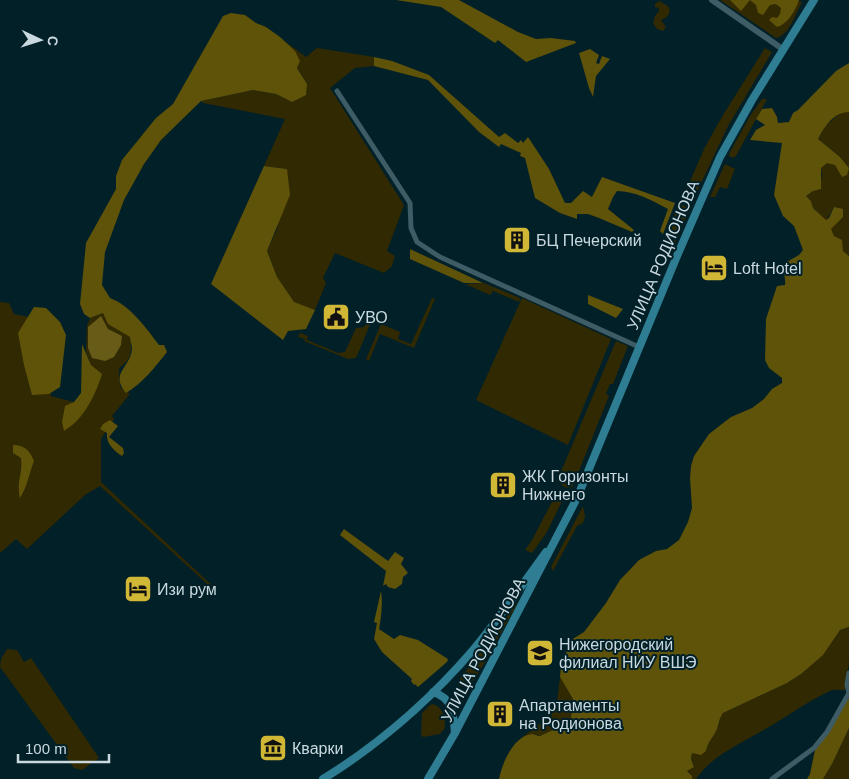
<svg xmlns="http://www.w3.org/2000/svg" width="849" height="779" viewBox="0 0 849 779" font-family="Arial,sans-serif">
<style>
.green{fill:#312902}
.forest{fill:#5f5209}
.water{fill:#685b17}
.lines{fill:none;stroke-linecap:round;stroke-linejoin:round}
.minor{stroke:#3e5c65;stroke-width:5}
.tertiary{stroke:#3e5c65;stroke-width:6}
.primary{stroke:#2e7d92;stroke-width:8}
.labels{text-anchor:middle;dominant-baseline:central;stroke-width:4;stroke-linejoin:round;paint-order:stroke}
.poi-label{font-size:16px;fill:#c9d9df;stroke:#022028;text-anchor:start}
.street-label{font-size:16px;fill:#c9d9df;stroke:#022028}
</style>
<rect width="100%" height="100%" fill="#022028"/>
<path class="green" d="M720 0H798L802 2C796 13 789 36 776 38Z
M659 1 668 6 670 11 667 17 661 20 666 27 663 31 657 29 653 23 655 16 659 11V8L655 7V4Z
M279 37 306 57 317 48 374 57V66L355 68 330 88 404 205 387 251 395 256 392 266 384 273 335 253 323 278 326 283 315 310 294 303 277 277 267 251 277 229 287 169 264 166 285 119 203 103 201 101 253 90 276 94 292 102 307 84Z
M765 48 772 52 728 126 694 198 686 201 684 195 705 147 723 115Z
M762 99H767L736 156 733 158 729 156V154L750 116Z
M842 112H849V256L843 251 830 229 843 217 834 207 826 221 813 208 811 201 806 196 813 191 822 177 821 168 827 162 849 168 840 157 818 139 825 126Z
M725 164 735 169 727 189 720 187 715 197H710Z
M679 204 687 207 689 210 675 244 665 251 660 249Z
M484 283 520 298 519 302 493 291 490 295 465 284Z
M432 298 435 299 414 348 380 334 369 361 366 359 381 324 400 332 398 339 411 344Z
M522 298 611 339 568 445 476 400Z
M0 302 9 303 14 314 39 319 51 396 81 404 91 365 86 352 87 326 90 318 103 313 120 330 130 337C132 351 132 360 119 368L120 387 130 394 112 416 114 419 101 439V482L218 591 217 593 100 486 85 495 27 549 16 539 0 553Z
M372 312 375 313 356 358 348 359 304 341 305 339 298 337 300 333 308 336 307 340 338 353 345 352 356 328 364 327Z
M616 341 628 346 613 384H610L606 394 609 396 575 481 572 487 566 488 557 481Z
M556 494 563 499 547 532 532 553 525 550 532 540Z
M583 506 585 517 583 523 577 526 553 571 551 567Z
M520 599 477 676 468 685 462 687 459 685 460 679Z
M849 627V662L845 690C840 690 834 689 830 691 808 701 788 716 767 728 743 743 713 754 696 779H692V776L687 771 694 766 691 759 692 753 706 751C708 741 714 737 717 729 719 723 719 719 723 713L787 683 801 674 840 630Z
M7 649 17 650 24 662 31 658 99 758 82 770 74 768 0 667 1 659Z
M560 677 573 699 571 719 560 721 553 730 540 736 532 734 520 739 551 715 557 703Z
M433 704C444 708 445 718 445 728L440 734 423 737 421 734 422 713 430 705Z
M849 728V779H823L832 764Z"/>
<path class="forest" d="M396 0H459L518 32 536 39 551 38 575 41 576 43 526 62 498 40 495 43 441 7Z
M730 0H799C795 11 788 24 777 27L769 20 772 17 777 18 780 14 781 8 776 4 770 5 763 15 758 13 756 5 750 0 741 11Z
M231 13 245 15 256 23 266 27 280 37 295 51 300 61 297 68 307 84 306 95 292 102 276 94 253 90 201 101 161 140 144 164 124 200 105 252 102 285 110 298C131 306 146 328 159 345H164L167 352C155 367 143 383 126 393 109 373 131 367 132 349 132 345 130 341 130 337L108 324 103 313 90 318 84 314 80 304 86 243 116 189V176L122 160 156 118 173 104 223 16Z
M590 49 599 55 596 63 599 64 602 56 610 59 596 76 593 97 589 88 579 53Z
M374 57 392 61 429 75 499 137 505 133 518 143 521 140 523 143 528 137 549 169 565 203H571L583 191 592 197 602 177 675 203 663 234 660 231 668 209C653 201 635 191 617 191L613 197 608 209 634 230 632 232 599 218 588 214H577V219L560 213 535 198 525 158 520 156 521 153 501 144 499 147 479 132 428 80 374 66Z
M849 63V112C834 112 824 127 818 139L840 157 849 168 847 175 842 177 835 165 827 163 821 168V189L813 191 806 196 811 201 813 208 826 220 829 218 834 207 843 209V217L831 229 834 236 842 240 843 251 849 256V627L840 630 823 655 801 674 787 683 723 713C719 719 719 723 717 729 714 737 708 741 706 751L701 755 692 753 691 759 694 767 687 771 692 776V779H499C502 764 513 736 532 734 534 734 537 736 540 736L553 730 560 721 571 718 573 699 560 677 561 666 571 640 584 632 606 603 620 580 639 560 656 551 667 549 679 540 688 522 692 508 690 478 691 466 694 456 709 434 731 417 752 408 764 399 772 389 782 383V378L769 368 765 360 766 319 777 286 785 285C786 276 782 272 785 263L799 255 803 250 794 226 783 216 774 195 782 143 750 140 756 130 765 125 756 119 762 109 772 108 777 117 778 123 789 122 793 113 798 110 836 71Z
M264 166 287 169 290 195 267 251 277 277 294 302 315 310 306 329 288 331 283 340 211 284Z
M410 249 483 283H464L410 259Z
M588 295 623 309 616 318 588 304Z
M34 307 46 308 60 322 66 335 60 387 49 394 32 395 24 365 18 333Z
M82 344 91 365 102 374C95 396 84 419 64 431L62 422 65 406 74 402 81 393Z
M110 420 118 426 109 437 123 448 124 453 122 456C113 450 106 443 107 433L100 429 103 424Z
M13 445C25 445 30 451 34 461 29 474 27 487 20 498 16 482 23 474 21 458L13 453Z
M344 529 388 561 395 552 404 558 401 564 408 573 403 577 402 584 395 589 388 587 386 584 383 586 386 571 340 535Z
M381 591C383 602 381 619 379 629L394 639 400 635 418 640 448 659 447 662 418 687 415 684 414 685 411 681 412 679 382 652 374 639 377 623 374 622Z
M849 697V728L832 764 823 779H807L810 774 815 750 828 733Z"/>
<path class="water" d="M101 316 108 329 122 336 121 345 114 357 105 361 92 358 88 348V327Z"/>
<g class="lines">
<path class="minor" d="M337 91 410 203 411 228 417 242 440 257 639 347
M772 779 814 748 827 732 849 693 847 685 849 673"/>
<path class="tertiary" d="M712 0 784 50"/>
<path class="primary" d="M433 692C454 699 453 714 455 733
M323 779C378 745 430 700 473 650 499 619 522 585 546 552
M428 779 455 733 577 498 677 256 720 157 752 100 814 0"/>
</g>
<defs>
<g id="building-square" transform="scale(1.4375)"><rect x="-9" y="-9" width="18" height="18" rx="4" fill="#d0b736" stroke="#022028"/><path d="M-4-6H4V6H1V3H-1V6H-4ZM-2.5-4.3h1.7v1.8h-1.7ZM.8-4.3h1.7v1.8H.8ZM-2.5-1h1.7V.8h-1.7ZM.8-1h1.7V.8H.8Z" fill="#111"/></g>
<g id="hotel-square" transform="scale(1.4375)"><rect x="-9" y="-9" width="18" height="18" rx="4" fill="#d0b736" stroke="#022028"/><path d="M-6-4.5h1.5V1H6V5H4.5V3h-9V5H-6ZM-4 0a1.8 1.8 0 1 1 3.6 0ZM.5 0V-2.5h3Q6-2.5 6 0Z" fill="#111"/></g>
<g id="civic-square" transform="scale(1.4375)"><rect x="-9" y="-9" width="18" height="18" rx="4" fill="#d0b736" stroke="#022028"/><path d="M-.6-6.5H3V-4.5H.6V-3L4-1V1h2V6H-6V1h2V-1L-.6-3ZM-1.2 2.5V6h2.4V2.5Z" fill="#111"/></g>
<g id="university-square" transform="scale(1.4375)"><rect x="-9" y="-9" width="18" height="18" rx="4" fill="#d0b736" stroke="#022028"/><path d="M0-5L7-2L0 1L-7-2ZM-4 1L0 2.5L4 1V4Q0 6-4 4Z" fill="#111"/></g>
<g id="museum-square" transform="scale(1.4375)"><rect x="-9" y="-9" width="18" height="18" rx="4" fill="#d0b736" stroke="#022028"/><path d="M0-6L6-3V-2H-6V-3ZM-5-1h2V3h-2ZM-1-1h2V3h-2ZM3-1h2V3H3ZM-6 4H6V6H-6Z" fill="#111"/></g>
</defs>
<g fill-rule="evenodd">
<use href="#building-square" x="517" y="240"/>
<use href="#hotel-square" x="714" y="268"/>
<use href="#civic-square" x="336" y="317"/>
<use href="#building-square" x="503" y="485"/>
<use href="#hotel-square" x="138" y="589"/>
<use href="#university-square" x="540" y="653"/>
<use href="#building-square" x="500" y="714"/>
<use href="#museum-square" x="273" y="748"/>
</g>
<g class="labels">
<g class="poi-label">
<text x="536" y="240">БЦ Печерский</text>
<text x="733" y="268">Loft Hotel</text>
<text x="355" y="317">УВО</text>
<text x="522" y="476">ЖК Горизонты<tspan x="522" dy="18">Нижнего</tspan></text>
<text x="157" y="589">Изи рум</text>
<text x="559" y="644">Нижегородский<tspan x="559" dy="18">филиал НИУ ВШЭ</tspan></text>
<text x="519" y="705">Апартаменты<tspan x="519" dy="18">на Родионова</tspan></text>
<text x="292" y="748">Кварки</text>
</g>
<g class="street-label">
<text transform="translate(663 255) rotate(-67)">УЛИЦА РОДИОНОВА</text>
<text transform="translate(483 650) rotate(-62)">УЛИЦА РОДИОНОВА</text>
</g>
</g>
<g transform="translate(40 40) rotate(94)" stroke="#022028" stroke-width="4" paint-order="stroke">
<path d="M0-4L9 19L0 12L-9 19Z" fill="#c9d9df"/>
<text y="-8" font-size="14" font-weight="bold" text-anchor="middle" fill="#c9d9df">С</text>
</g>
<path d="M18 754v8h91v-8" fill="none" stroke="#c9d9df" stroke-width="2.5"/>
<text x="25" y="754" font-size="15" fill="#c9d9df" stroke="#022028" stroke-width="4" paint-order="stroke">100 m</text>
</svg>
